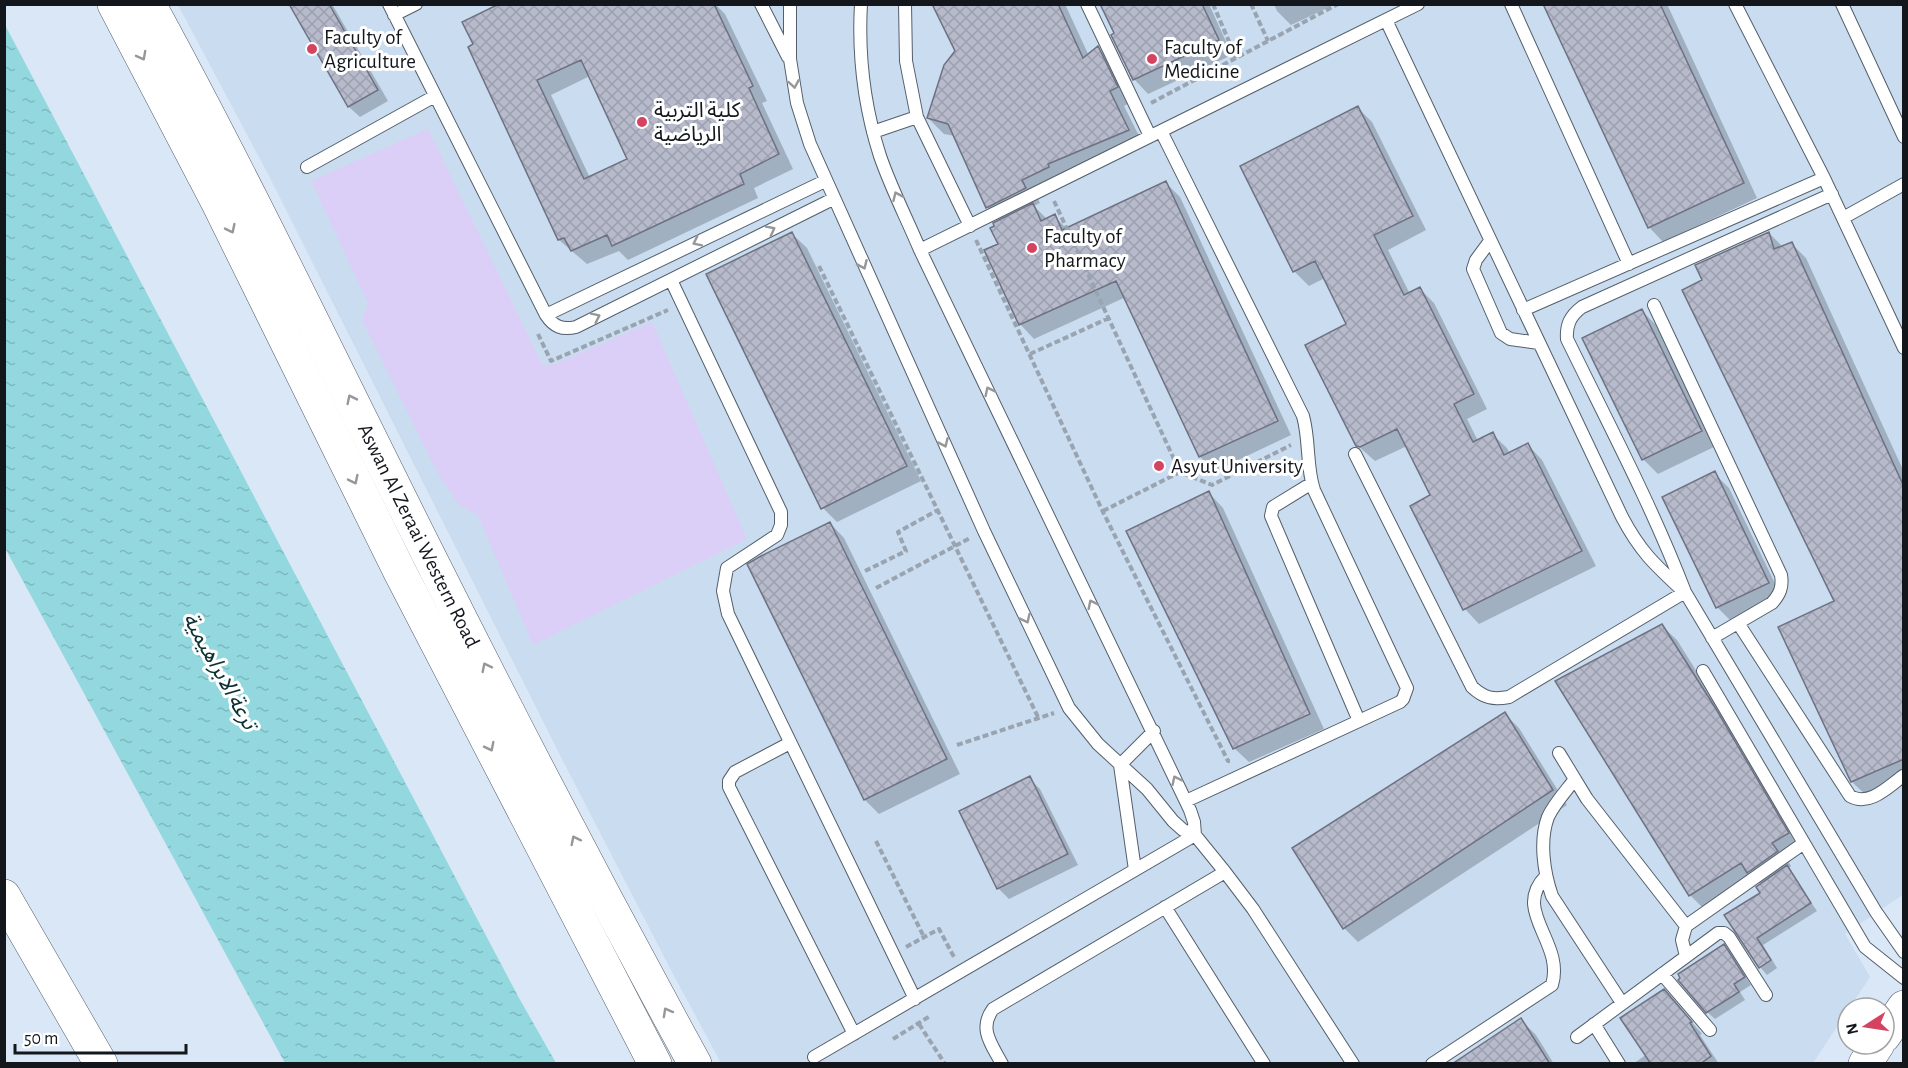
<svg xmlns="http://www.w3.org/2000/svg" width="1908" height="1068" viewBox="0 0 1908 1068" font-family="'Alegreya Sans','Noto Sans Arabic',sans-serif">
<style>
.built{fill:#c9dcf0}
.pitch{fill:#dccff7}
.water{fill:url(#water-ripples)}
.shadow{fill:#0003;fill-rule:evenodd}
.building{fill:url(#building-cross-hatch);stroke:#6e7181;stroke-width:1.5;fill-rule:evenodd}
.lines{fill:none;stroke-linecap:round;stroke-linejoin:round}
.lane-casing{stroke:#545f6b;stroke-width:14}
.secondary-casing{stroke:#545f6b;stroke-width:34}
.primary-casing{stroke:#545f6b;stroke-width:34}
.path{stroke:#9aa4b0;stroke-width:4;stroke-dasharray:6 3;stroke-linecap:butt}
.lane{stroke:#fff;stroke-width:12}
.secondary{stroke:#fff;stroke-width:33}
.primary{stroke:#fff;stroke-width:33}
.oneway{stroke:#959799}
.poi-dot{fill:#d44461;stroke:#fff;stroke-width:2}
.labels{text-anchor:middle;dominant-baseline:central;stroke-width:6;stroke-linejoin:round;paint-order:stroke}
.poi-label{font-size:21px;fill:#13171c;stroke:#fff;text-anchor:start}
.street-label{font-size:21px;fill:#13171c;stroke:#fff}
.water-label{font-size:22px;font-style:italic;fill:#0d3033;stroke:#fff}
</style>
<defs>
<pattern id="water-ripples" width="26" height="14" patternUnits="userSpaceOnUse" patternTransform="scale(1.5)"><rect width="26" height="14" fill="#92d8de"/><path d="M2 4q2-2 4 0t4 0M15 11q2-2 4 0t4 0" fill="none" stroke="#7db9be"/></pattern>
<pattern id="building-cross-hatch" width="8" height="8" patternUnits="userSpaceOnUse" patternTransform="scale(1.5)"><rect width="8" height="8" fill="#b6bacb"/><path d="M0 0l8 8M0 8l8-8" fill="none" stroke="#9c9fae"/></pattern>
</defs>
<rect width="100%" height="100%" fill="#dae7f6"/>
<path class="built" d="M178 5H1903L1904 894 1845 934 1870 977 1813 1063H721L673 974 562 759 268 174Z"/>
<path class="pitch" d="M428 129 542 364 546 365 555 364 652 322 747 539 533 645 478 515 459 505 436 470 362 320 368 303 311 181Z"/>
<path class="water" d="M4 23 519 998 556 1063H285L5 548Z"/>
<path class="shadow" d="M290 4H332L388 101 360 117 349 107Z
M501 4H715L725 14 767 101 762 103 793 169 754 188 758 198 628 260 619 251 587 264 559 240 475 45ZM590 76 629 160 590 178 551 95Z
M934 4H1065L1089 56 1098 48 1112 62 1131 102 1124 106 1143 144 1036 195 1040 203 1034 206 1047 219 1054 216 1067 229 1166 183 1180 197 1291 435 1215 471 1200 457 1126 297 1034 339 1020 324 1000 244 1001 221 987 207 955 136 944 134 929 119 945 65 957 52Z
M1102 4H1209L1232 55 1148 94 1134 79Z
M1274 4H1336L1291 25 1277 11Z
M1544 4H1667L1757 198 1663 242 1649 227Z
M1358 108 1372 122 1426 230 1388 250 1410 294 1420 289 1434 303 1487 409 1467 419 1478 441 1492 434 1507 448 1510 454 1528 445 1542 460 1596 566 1479 624 1465 609 1412 506 1432 496 1407 446 1375 461 1357 445 1348 325 1325 278 1309 286 1294 271Z
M1769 233 1783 247 1792 244 1806 258 1904 472V779L1867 796 1852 782 1780 628 1836 602 1704 281Z
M792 234 807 248 921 481 837 522 823 508Z
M1642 311 1656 325 1716 446 1658 474 1644 460 1584 339Z
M1714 473 1729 488 1782 598 1732 622 1718 608 1664 498Z
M1209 493 1223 508 1324 729 1249 762 1234 748Z
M830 523 844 538 960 774 879 814 865 800Z
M1662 626 1677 640 1730 725 1802 848 1786 858 1791 866 1788 869 1817 911 1763 945 1777 968 1767 975 1760 967 1726 915 1762 893 1761 885 1755 878 1704 909 1690 895Z
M1505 714 1519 728 1567 805 1358 942 1344 928Z
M1029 778 1040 789 1078 865 1009 899 998 888Z
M1724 946 1731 953 1751 985 1740 992 1745 1000 1715 1019 1707 1012Z
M1675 1002 1702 1034 1700 1035 1719 1064H1633L1647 1054Z
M1521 1020 1536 1035 1554 1064H1455Z"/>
<path class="building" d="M289 4H329L378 90 348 107Z
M499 4H714L753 86 749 88 779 154 740 174 744 184 612 246 607 235 571 251 564 238 558 240 468 47 473 44 462 22ZM581 60 627 159 584 179 537 80Z
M932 4H1058L1083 58 1098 46 1118 87 1110 91 1129 130 1048 164 1049 167 1022 180 1026 188 986 208 948 124 927 118 944 65 955 51Z
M1100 4H1202L1219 40 1133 80 1111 35 1114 33Z
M1543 4H1660L1744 183 1648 228Z
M1358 106 1413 216 1374 235 1404 295 1420 287 1474 394 1454 404 1473 442 1493 432 1504 455 1528 443 1582 551 1463 610 1410 506 1430 495 1397 429 1360 447 1356 446 1305 345 1346 324 1315 261 1293 272 1240 166Z
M1166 181 1278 421 1199 457 1116 281 1019 325 984 250 998 244 990 228 994 226 993 223 1033 203 1041 221 1055 214 1062 230Z
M792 232 907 466 821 509 706 274Z
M1769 232 1774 249 1792 242 1904 487V759L1851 782 1778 627 1834 601 1682 290 1702 280 1695 265Z
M1642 309 1702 431 1642 460 1582 338Z
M1715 471 1769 583 1716 608 1662 497Z
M1209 491 1310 714 1233 749 1126 531Z
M830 522 947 759 864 800 747 564 761 556Z
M1662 624 1716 709 1789 833 1772 843 1778 851 1747 873 1741 863 1689 896 1555 681Z
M1505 712 1553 790 1343 929 1292 848Z
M1030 776 1068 854 997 889 959 811Z
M1787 865 1811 903 1757 938 1771 960 1759 968 1724 915 1760 893 1756 887Z
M1724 944 1745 977 1734 984 1739 992 1706 1013 1678 980 1680 978 1678 974Z
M1664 989 1692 1022 1690 1023 1711 1056 1700 1064H1651L1620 1018Z
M1521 1018 1550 1064H1452Z"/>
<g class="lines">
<g class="lane-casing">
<path id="lane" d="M389 4 546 315C554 327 562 330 576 327L833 199
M761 4 788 57
M790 4V59L797 103 810 144 984 531 1069 708 1098 744 1147 789 1173 821 1183 830 1195 835 1225 872 1253 909 1353 1064
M861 4C858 56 864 106 880 156 891 188 907 219 920 250L1190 810 1194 822 1195 835
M905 4 906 61 917 117 970 226
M1087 4 1150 136
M1511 4 1629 264
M1735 4 1824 178 1904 348
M1842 4 1904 137
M394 15 416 4
M1386 20 1622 517C1640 551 1654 564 1682 590
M1161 131 1303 416C1310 441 1306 466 1314 490L1407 688 1403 699 1400 702 1186 801
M873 132 917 117
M307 167 435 96
M1832 194 1582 307C1570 316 1566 325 1567 339 1608 423 1652 506 1685 592L1876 912 1904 952
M1843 218 1904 184
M1490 241 1476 260 1473 269 1501 333 1510 339 1539 343
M920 250 1418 4
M671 280 781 512V525L777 535 727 568 723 591 728 614 915 999
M1654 305 1781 575C1783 587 1780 594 1772 603L1712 638
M1523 310 1824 178
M546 315 825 181
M1355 454 1472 687C1484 698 1493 700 1509 697L1685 592
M1312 483 1273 507 1271 516 1359 721
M1738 623 1850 796C1869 807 1888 787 1903 776
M1703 671 1865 947 1904 978
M790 743 735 772 729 781V787L854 1034
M1559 753 1587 799 1686 926
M1575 779C1566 791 1554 804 1548 817 1539 841 1544 873 1552 896L1622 1003
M1135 870 1120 765 1154 731
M1165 907 1264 1064
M1686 956 1682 940 1686 926 1804 843
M1662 974 1710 1030
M1594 1024 1619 1064
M1577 1037 1718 933H1724L1729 937 1766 995
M814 1057 1195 835
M1002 1064C992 1045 978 1029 993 1009L1225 872
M1432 1064 1552 985C1565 942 1511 911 1546 876"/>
</g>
<g class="secondary-casing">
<path id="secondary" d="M4 896 101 1064
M1884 1036 1904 1007
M1865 1064 1878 1044"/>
</g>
<g class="primary-casing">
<g id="primary">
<path d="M114 4 217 201 400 572 655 1064"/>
<path id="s1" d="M149 4C248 185 336 371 428 554 514 726 603 896 695 1064"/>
</g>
</g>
<path class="path" d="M1213 4 1236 58
M1251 4 1268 41
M1151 103 1338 4
M1054 201 1180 472
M976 240 1103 512 1228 761H1230
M819 266 1039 719
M538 334 551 361 668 310
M1030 354 1109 318
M1103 511 1180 472 1212 485 1291 445
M865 571 906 551 898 532 938 510
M876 588 970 538
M957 745 1054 713
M876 841 924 937
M906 947 939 929 954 957
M919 1024 945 1064
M893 1039 930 1016"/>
<use href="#lane" class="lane"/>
<use href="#secondary" class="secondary"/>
<use href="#primary" class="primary"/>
</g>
<defs><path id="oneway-chevron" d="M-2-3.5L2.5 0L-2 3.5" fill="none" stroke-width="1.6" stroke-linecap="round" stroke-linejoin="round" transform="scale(1.5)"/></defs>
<g class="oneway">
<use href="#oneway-chevron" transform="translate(142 56) rotate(62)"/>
<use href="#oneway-chevron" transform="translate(794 84) rotate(80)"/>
<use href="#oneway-chevron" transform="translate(897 196) rotate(-114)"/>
<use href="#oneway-chevron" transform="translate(231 229) rotate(64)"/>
<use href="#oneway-chevron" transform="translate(771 230) rotate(-27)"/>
<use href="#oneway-chevron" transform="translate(697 242) rotate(154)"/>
<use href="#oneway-chevron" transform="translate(863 265) rotate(66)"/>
<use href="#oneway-chevron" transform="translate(596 317) rotate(-26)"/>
<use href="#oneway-chevron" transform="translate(989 391) rotate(-116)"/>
<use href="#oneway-chevron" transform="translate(351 399) rotate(-116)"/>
<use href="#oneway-chevron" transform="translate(944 443) rotate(66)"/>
<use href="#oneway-chevron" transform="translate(354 480) rotate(64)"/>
<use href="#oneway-chevron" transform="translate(1092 604) rotate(-116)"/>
<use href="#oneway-chevron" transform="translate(1026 619) rotate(64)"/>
<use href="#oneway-chevron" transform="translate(486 667) rotate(-117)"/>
<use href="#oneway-chevron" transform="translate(490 747) rotate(63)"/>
<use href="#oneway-chevron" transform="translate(1176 780) rotate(-115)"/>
<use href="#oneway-chevron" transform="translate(575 840) rotate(-117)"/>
<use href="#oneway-chevron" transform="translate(667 1012) rotate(-119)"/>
</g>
<g class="poi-dot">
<circle cx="312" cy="49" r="6"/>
<circle cx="1152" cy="59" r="6"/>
<circle cx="642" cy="122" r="6"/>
<circle cx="1032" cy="248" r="6"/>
<circle cx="1159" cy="466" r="6"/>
</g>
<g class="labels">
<g class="poi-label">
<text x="324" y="37">Faculty of<tspan x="324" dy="24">Agriculture</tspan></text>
<text x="1164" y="47">Faculty of<tspan x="1164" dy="24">Medicine</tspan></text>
<text x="654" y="110">كلية التربية<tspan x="654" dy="24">الرياضية</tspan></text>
<text x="1044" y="236">Faculty of<tspan x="1044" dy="24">Pharmacy</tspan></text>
<text x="1171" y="466">Asyut University</text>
</g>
<g class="street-label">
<text stroke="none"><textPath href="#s1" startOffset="596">Aswan Al Zeraai Western Road</textPath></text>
</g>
<g class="water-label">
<text transform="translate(220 671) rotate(61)">ترعة الابراهيمية</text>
</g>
</g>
<rect width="1908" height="1068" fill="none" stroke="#13171c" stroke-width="12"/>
<g transform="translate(1866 1026) rotate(258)"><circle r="28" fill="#ffffff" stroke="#a1a2a4" stroke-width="1.5"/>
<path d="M0-4.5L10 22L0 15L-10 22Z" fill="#d44461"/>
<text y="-9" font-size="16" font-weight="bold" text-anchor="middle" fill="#13171c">N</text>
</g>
<path d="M15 1044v9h171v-9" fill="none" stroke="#13171c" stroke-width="3"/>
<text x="24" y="1044" font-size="18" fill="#13171c" stroke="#ffffff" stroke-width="4.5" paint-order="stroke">50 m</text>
</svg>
